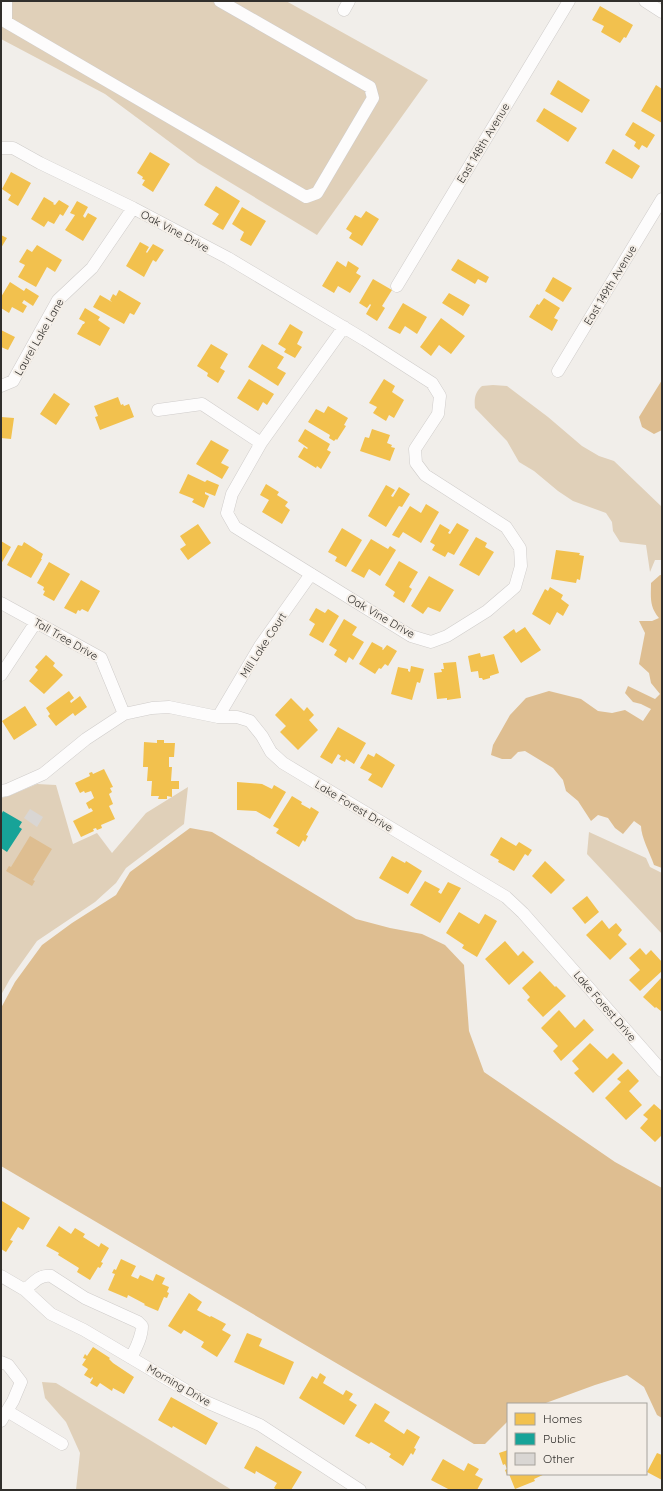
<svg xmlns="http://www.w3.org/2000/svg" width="663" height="1491" viewBox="0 0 663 1491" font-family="Quicksand,sans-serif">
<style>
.green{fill:#e0d0b9}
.water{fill:#debe91}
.homes{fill:#f2c14e}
.public{fill:#17a398}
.building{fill:#d9d6d3}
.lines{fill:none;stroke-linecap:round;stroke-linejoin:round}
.minor-casing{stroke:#cfccca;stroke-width:13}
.minor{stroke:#fdfcfc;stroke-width:12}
.labels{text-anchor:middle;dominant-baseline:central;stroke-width:4;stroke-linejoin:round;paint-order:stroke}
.street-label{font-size:11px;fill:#312f2c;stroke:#f4eee7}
</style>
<rect width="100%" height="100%" fill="#f1eeea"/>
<path class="green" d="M1 1H286L428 80 317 235 198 163 105 94 1 39Z
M493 385 507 386 548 417 582 446 599 456 614 461 662 507V560H655L650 572 646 545 620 542 613 531 612 522 606 513 573 501 558 491 534 471 519 462 507 441 475 408C474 399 475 392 482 386Z
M37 784 56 785 73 844 97 833 112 853 146 813 188 787 184 824 126 868 116 883 95 902 37 941 10 979 1 995V798L9 796Z
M589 832 646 858 650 867 662 873V934L587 854Z
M42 1382 56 1383 232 1490H76L80 1453 66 1422 45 1398Z"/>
<path class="water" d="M662 380V430L654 434 642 427 639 417Z
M660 575H662V868L654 865C650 853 641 837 641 826L634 821 623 834 615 828 608 818 598 815 591 821 578 801 566 791 563 780 553 768 525 751 518 752 511 759H502L491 755 493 745 510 715 526 698 549 691 581 699 598 711 612 713 625 710 643 721 651 709 641 704 633 702 625 693 628 686 655 699 660 694 651 683 649 673 639 664 645 633 639 621H652L659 618C649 606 651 597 651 583Z
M190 828 212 832 356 919 390 928 422 934 445 945 464 965 469 1031 484 1072 615 1162 662 1188V1418L657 1415 644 1387 627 1375 595 1385 543 1404H508V1421L485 1444H474L1 1166V1008L15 982 42 945 72 923 116 895 130 872Z
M30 836 52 849 33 880 35 881 32 886 6 871 9 866 11 867Z"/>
<path class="homes" d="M600 6 633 25 626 38 624 37 620 43 601 32 604 26 592 20Z
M558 80 590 100 582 113 550 94Z
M656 85 662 89V123L641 111Z
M544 108 577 128 568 142 536 121Z
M633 122 655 135 647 148 642 145 639 150 634 146 636 142 625 135Z
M613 149 640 166 632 179 605 163Z
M150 152 170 164 153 192 142 185 145 180 142 179 143 177 137 173Z
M11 172 31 183 18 206 8 200 11 195 2 189Z
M216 186 240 201 223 230 212 224 219 214 204 205Z
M44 197 54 203 53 204 55 205 59 200 69 206 63 216 60 214 54 224 48 221 44 227 31 219Z
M77 201 88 207 83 216 85 218 88 213 97 218 83 241 65 230 75 215 70 213Z
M242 207 266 221 251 246 240 240 244 232 232 224Z
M366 211 379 219 362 246 349 238 352 233 346 229 355 215 361 218Z
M1 235 7 238 1 248Z
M140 242 149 247 146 252 147 253 153 244 164 250 156 262 153 260 144 277 126 266Z
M37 245 62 260 55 272 47 267 36 287 18 277 25 265 19 262 27 249 32 252Z
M458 259 489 277 486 283 478 279 475 284 451 270Z
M337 261 346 267 348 261 359 268 356 273 361 276 350 293 338 286 334 293 322 286Z
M553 277 572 288 563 302 545 291Z
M373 279 392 290 382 306 385 308 377 321 366 314 371 305 370 304 367 308 359 303Z
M10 282 24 291 26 288 39 296 33 306 24 300 22 303 27 306 23 313 12 307 9 313 1 308V297Z
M119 290 141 303 134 315 130 313 124 324 93 307 100 295 112 302 110 300 113 294 116 296Z
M449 293 470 305 463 316 442 303Z
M544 298 560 308 554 318 558 320 552 331 529 317 537 304 539 305Z
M403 303 427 317 417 334 405 326 400 334 388 328Z
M85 308 100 317 98 320 110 328 100 346 77 334 83 324H84L85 322 79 319Z
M441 318 465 336 451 354 439 345 431 356 420 347Z
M290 324 303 332 297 344 302 347 295 358 284 352 286 349 278 344Z
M1 330 15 337 8 350 1 347Z
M211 344 228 354 220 368 225 371 218 383 207 376 208 373 197 366Z
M262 344 284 357 277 368 286 373 278 386 248 367Z
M249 379 274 394 267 405 263 402 258 411 237 398Z
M384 379 395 386 392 392 404 400 394 418 389 415 386 421 373 413 377 407 369 403Z
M54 393 70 404 56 425 40 414Z
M118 397 121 405 123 404 124 406 129 404 134 417 100 430 95 417 98 416 94 406Z
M328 406 348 418 344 425 346 426 337 440 336 439 334 441 329 438 330 435 308 422 316 409 324 413Z
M1 417 14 418 11 439 1 438Z
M305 429 330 444 327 450 331 452 321 469 317 466 316 468 298 457 304 447 307 449 308 448 298 441Z
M372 429 390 435 387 443 392 445 391 447 395 448 390 461 360 451 365 437 369 438Z
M211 440 229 450 221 463 229 467 222 479 196 464Z
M188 474 205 482 207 480 219 485 215 496 205 492V494L209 496 204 508 192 502 194 499 179 493Z
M266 484 279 492 277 495 288 502 285 506 290 510 282 524 262 512 269 500 260 495Z
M386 485 395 490 391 496 393 497 399 487 410 494 402 507 399 506 386 527 368 516Z
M426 504 439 512 421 543 403 532 399 538 392 535 410 506 421 513Z
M457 523 469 530 454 555 448 552 445 557 432 550 435 545 430 542 440 524 450 530 448 533 450 534Z
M198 524 211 543 188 560 180 549 186 545 180 536Z
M342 528 362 540 346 567 335 561 337 557 328 552Z
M476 537 487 543 485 547 494 552 479 576 459 565Z
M371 539 388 549 390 546 396 550 380 576 369 569 364 578 351 571Z
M1 541 11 547 1 564Z
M24 542 43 554 41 559H42L31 578 7 565 18 545 22 546Z
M556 550 580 553 579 555 584 556 580 580 577 579 576 583 551 579Z
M399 561 418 572 409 587 412 589 404 603 393 596 395 592 385 585Z
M49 562 70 574 54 601 43 595 45 591 43 590 44 587 37 583Z
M429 576 454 590 440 612 428 607 423 614 411 606Z
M81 580 100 591 88 612 82 609 80 611 78 610 76 614 64 608Z
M550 587 563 595 561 599 569 605 563 616 557 612 550 625 532 614 545 589 548 591Z
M316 608 325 613 328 609 339 616 323 643 309 635 315 624 309 620Z
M344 619 357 627 352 635 364 642 353 660 349 657 346 663 334 655 337 650 329 645Z
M525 627 541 650 521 663 503 637 514 629 516 633Z
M372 642 383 648 382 649 383 650 387 645 397 651 388 666 385 664 381 669 379 668 375 674 359 664Z
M480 653 481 657 494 654 499 673 490 676V678L483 680 482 678H479L478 671 471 672 468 656Z
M46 655 55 663 53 666 63 675 44 694 29 681 38 670 35 667Z
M456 662 461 698 447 700V698L437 699 434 673 442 672 441 669H444L443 663Z
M411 666 424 669 420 683 417 682 412 700 391 694 398 667 408 669V671L410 672Z
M69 691 74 698 70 701 71 703 80 696 87 707 75 716 73 713 56 726 48 716 50 714 46 708Z
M291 698 304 711 307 707 314 715 309 720 318 730 298 750 280 732 286 726 275 715Z
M25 706 37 725 14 740 2 721Z
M338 727 366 743 354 764 346 759 345 762 339 759 341 756 338 754 332 764 320 757Z
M157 740H164V743H175L174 757H169V767H172L171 781H179V789H172V797L167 796V799H158L159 796H151L152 781H147L148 767H143L144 742 157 743Z
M376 753 395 765 382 788 368 780 372 774 360 768 368 754 374 757Z
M104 769 113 787 110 788 112 792 109 794 113 804 109 806 115 819 101 825 102 828 97 830 96 828 93 829 94 831 81 837 73 821 93 811 91 808 89 809 86 803 94 798 91 791 85 793 84 791 80 793 75 783 90 776 89 773 92 772 93 774Z
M237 782 262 784 272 789 274 785 286 792 270 819 256 811 237 810Z
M292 796 302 802 301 804 310 809 311 807 319 812 306 835 308 836 305 842 303 840 299 847 276 833 279 829 273 826Z
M501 837 516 846 519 842 532 850 528 856 525 854 514 871 498 862 499 860 490 855Z
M392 856 405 863 406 861 422 871 408 894 379 878Z
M545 861 565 880 551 894 532 876Z
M425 881 440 889 438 892 441 894 448 882 461 888 440 923 410 905Z
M587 896 599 912 585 924 572 908Z
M459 912 479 924 485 914 497 921 477 957 462 948 464 945 446 933Z
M602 920 609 929 616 923 622 930 618 935 627 944 610 960 586 935Z
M505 941 518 956 523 951 534 962 509 985 485 959Z
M640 948 646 955 651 950 662 962V971L640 991 629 980 640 970 629 958Z
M540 971 555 987 556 986 566 996 543 1017 527 1000 530 997 522 988Z
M662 977V1012L656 1007 655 1008 643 997Z
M559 1010 575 1028 584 1019 594 1030 561 1061 553 1051 558 1046 541 1028Z
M590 1043 607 1059 613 1053 623 1063 593 1093 574 1073 579 1069 572 1061Z
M628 1069 639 1081 629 1091 642 1105 626 1120 605 1098 621 1082 617 1079Z
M654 1104 662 1111V1137L661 1136 655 1142 640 1128 648 1119 643 1115Z
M2 1201 30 1218 23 1230 18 1227 10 1240 13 1241 6 1252 1 1249Z
M59 1226 71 1234 75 1228 85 1234 83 1237 99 1247 101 1243 109 1248 101 1262 103 1263 100 1268 98 1267 90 1280 77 1272 79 1268 58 1255 59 1253 46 1246Z
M121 1259 136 1266 131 1276 138 1279 140 1275 153 1281 156 1274 165 1278 162 1284 169 1287 167 1292 169 1293 167 1298 164 1297 158 1311 144 1305 145 1304 128 1295 127 1298 108 1290 115 1274 112 1273 114 1269 116 1270Z
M189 1293 202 1302 197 1310 210 1317 211 1316 226 1324 222 1330 231 1335 217 1357 201 1347 204 1342 184 1330 181 1334 168 1326Z
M247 1333 262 1339 259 1346 294 1362 284 1385 234 1362Z
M93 1347 110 1358 109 1359 113 1363 134 1377 124 1394 113 1388 112 1391 100 1383 97 1387 90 1383 93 1378 92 1377 91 1379 84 1375 88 1369 82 1365 86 1359 83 1358 85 1354 87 1356Z
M320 1373 326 1377 323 1383 343 1395 346 1390 353 1394 349 1400 357 1405 344 1425 299 1398 312 1376 317 1379Z
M171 1397 218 1423 206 1445 173 1426 172 1428 158 1420Z
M375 1403 390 1412 384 1421 404 1434 407 1429 420 1437 414 1448 416 1449 413 1455 411 1453 403 1466 389 1457 391 1454 371 1442 369 1444 355 1436Z
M256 1446 302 1472 291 1490H277L274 1488 277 1483 256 1471 255 1474 244 1468Z
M508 1450V1475H507L505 1470 507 1469 505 1464 503 1465 499 1453Z
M657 1453 662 1455V1480L647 1472Z
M443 1459 464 1471 468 1463 479 1469 475 1475 483 1479 477 1490H450L431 1480Z
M509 1474H545L534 1479 535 1481 515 1489Z"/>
<path class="public" d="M3 811 22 822 19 827 22 829 7 852 1 848V815Z"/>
<path class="building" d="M30 809 43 817 37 827 24 818Z"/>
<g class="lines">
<g class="minor-casing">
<path id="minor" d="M6 1V22L306 197 317 193 373 98 370 87 220 1
M645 1 662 12
M344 10 349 1
M1 148H13L40 163 133 208 228 258 365 340 432 383 440 396 438 414 415 449 416 463 425 475 506 527 520 548 521 566 515 587 487 611 447 636 431 642 411 636 235 527 227 513 232 494 261 443 344 327
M397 286 569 1
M558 371 662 199
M1 386 13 381 58 300 92 268 133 208
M158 410 202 404 261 443
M1 603 101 658 124 714
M1 675 36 622
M218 717 260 646 311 574
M1 791 7 790 43 774 86 739 124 714 152 708 169 707 218 717H237L250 721 262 736 271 752 283 763 506 897 523 913 662 1071
M1 1276 25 1290 51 1314 84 1330 204 1401 260 1425 360 1490
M25 1290C33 1283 40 1274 51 1276L85 1298 138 1322 142 1326C142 1337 136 1348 131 1358
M1 1362 8 1365 21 1382 13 1401 1 1421
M7 1411 62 1444"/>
</g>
<use href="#minor" class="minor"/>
</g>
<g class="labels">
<g class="street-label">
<text transform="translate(483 143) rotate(-59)">East 148th Avenue</text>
<text transform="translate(175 231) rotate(28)">Oak Vine Drive</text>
<text transform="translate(610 285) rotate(-59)">East 149th Avenue</text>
<text transform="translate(39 337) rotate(-60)">Laurel Lake Lane</text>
<text transform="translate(381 616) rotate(30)">Oak Vine Drive</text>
<text transform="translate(66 639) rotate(30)">Tall Tree Drive</text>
<text transform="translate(263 645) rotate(-57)">Mill Lake Court</text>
<text transform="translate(354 806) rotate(31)">Lake Forest Drive</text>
<text transform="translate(605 1006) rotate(49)">Lake Forest Drive</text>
<text transform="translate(179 1385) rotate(30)">Morning Drive</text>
</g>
</g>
<rect width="663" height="1491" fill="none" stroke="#312f2c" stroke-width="4"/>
<rect x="507" y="1403" width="140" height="72" fill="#f4eee7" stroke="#a6a29c"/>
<rect x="515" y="1413" width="20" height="12" fill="#f2c14e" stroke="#a6a29c"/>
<text x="543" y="1423" font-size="12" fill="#312f2c">Homes</text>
<rect x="515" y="1433" width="20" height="12" fill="#17a398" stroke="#a6a29c"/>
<text x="543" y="1443" font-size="12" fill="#312f2c">Public</text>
<rect x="515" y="1453" width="20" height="12" fill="#d9d6d3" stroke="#a6a29c"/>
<text x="543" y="1463" font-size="12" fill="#312f2c">Other</text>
</svg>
